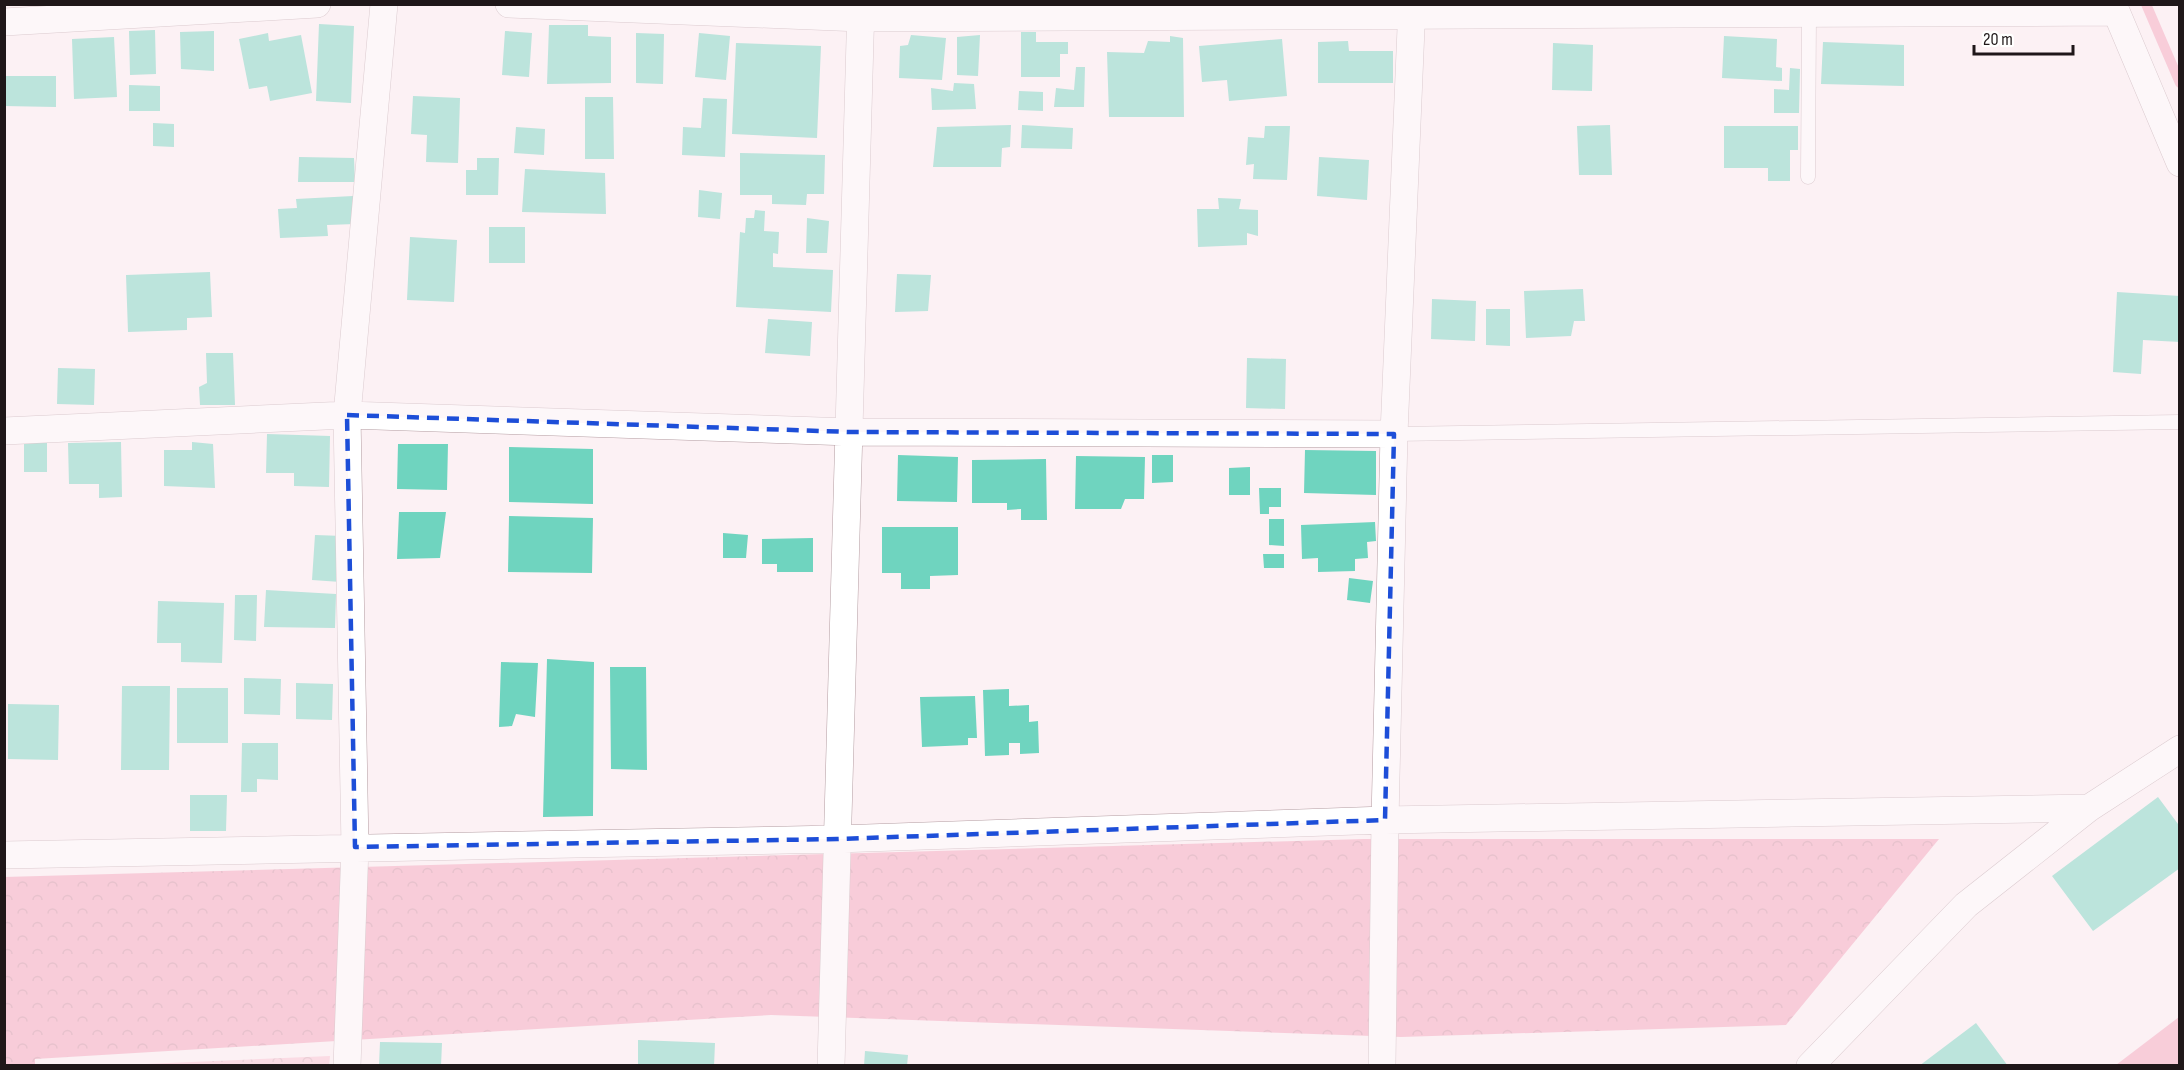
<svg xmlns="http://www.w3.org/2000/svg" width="2184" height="1070" viewBox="0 0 2184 1070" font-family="'Sofia Sans Condensed',sans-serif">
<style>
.forest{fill:url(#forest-crowns)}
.park{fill:url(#park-crowns)}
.water{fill:#f3a2b9}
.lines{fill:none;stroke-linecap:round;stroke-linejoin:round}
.stream{stroke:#f3a2b9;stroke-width:10}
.building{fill:#6fd4bf}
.lane-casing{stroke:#b59ea3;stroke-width:15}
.street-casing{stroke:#b59ea3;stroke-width:28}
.lane{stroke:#fff;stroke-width:14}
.street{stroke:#fff;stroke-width:27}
.marked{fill:none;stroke:#1d4ed8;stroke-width:4.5;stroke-dasharray:12 8;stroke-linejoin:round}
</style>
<defs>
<pattern id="forest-crowns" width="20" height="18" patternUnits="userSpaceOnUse" patternTransform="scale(1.5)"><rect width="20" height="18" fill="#f3a1b8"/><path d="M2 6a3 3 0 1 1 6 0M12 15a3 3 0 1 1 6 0" fill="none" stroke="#d08a9e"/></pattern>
<pattern id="park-crowns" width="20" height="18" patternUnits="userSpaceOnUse" patternTransform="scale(1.5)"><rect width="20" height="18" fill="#fac1d0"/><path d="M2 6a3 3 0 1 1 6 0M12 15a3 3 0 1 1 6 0" fill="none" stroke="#d6a5b2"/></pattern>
</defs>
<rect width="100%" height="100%" fill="#fcf1f4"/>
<path class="forest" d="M1364 839H1939L1786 1025 1401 1037 771 1015 35 1059V1066L5 1065 4 877Z"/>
<path class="park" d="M330 1056 329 1066 122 1065Z"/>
<path class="water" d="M2179 1017V1065H2116Z"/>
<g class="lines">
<path class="stream" d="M2146 4 2180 83"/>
</g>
<path class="building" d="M319 24 354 26 351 103 316 101Z
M549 25H588V36L611 37V83L547 84Z
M155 30 156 74 130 75 129 31Z
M214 31V71L181 69 180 32Z
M505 31 532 33 529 77 502 75Z
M1021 32H1036V42H1068V54H1060V77H1021Z
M268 33 269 41 301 35 312 93 270 101 267 86 249 89 239 39Z
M636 33 664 34 663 84 636 83Z
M699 33 730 36 726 80 695 77Z
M911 35 946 38 942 80 899 78 900 46 908 45Z
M980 35 978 76 957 75V37Z
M1170 36 1183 38 1184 117H1109L1107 52 1144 53 1148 41 1170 42Z
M1724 36 1777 39 1776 67 1782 68V81L1722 78Z
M114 37 117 97 74 99 72 39Z
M1282 39 1287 96 1229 101 1227 80 1202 82 1199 46Z
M1348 41 1349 51H1393V83H1318V42Z
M1823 42 1904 45V86L1821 84Z
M736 43 821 46 817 138 732 134Z
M1553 43 1593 45 1592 91 1552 90Z
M1076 67H1085L1084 107H1054L1056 88 1074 90Z
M1790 68 1800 69 1799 113H1774V89L1789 90Z
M4 76H56V107L4 106Z
M954 83 974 84 976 109 932 110 931 88 953 91Z
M129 85 160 86V111H129Z
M1019 91 1043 92V111L1018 110Z
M413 96 460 98 458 163 426 162 427 135 411 134Z
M585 97H613L614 159H585Z
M703 98 727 99 725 157 682 155 683 127 701 128Z
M153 123 174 124V147L153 146Z
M1011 125 1010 147 1002 148 1001 167H933L937 127Z
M1022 125 1073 128 1072 149 1021 148Z
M1610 125 1612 175H1579L1577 126Z
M1265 126H1290L1287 180 1253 179 1254 164 1246 165 1248 137 1264 138Z
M1724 126H1798V150H1790V181H1768V168H1724Z
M516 127 545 129 544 155 514 153Z
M740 153 825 155 824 194H807L806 205 772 204V195H740Z
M299 157 354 158 355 182H298Z
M1319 157 1369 160 1367 200 1317 196Z
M477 158H499L498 195H466V170H477Z
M525 169 605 173 606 214 522 212Z
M699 190 722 193 720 219 698 217Z
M353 196 355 224 327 225 328 236 280 238 278 209 297 208 296 199Z
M1218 198 1241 199 1239 209 1258 210V236L1247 233V245L1198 247 1197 209H1219Z
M755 210 765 211 764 231 779 232 778 254 773 253V267L833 270 831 312 736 307 740 232 745 233 746 218H754Z
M807 218 829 221 827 253H806Z
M489 227H525V263H489Z
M410 237 457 240 454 302 407 300Z
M210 272 212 317 187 318V330L128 332 126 275Z
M897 274 931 275 928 311 895 312Z
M1583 289 1585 321H1574L1571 336 1526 338 1524 291Z
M2117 292 2180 296V342L2143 340 2141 374 2113 372Z
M1432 299 1476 301 1475 341 1431 339Z
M1486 309H1510V346L1486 345Z
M768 319 812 322 810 356 765 353Z
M206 353H233L235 405H200L199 387 207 383Z
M1247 358 1286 359 1285 409 1246 408Z
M58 368 95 369 94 405 57 404Z
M267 434 330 436 329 487 294 486V473H266Z
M121 442 122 497 99 498V484H69L68 443Z
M192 442 213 444 215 488 164 486V450H192Z
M24 443H47V472H24Z
M398 444H448L447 490 397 489Z
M509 447 593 449V504L509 502Z
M1305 450 1376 451V495L1304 493Z
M898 455 958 457 957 502 897 501Z
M1152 455H1173V482L1152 483Z
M1076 456 1145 457 1144 499H1125L1121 509H1075Z
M1046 459 1047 520H1021V509L1007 510V503H972V460Z
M1250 467V495H1229V468Z
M1259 488H1281V507H1269V514H1260Z
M399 512H446L440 558 397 559Z
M509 516 593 518 592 573 508 572Z
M1269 519H1284V546L1269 545Z
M1375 522 1376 541 1367 542 1368 558 1355 559V571L1318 572V558L1302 559 1301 525Z
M882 527H958V575L930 576V589H901V573H882Z
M723 533 748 535 746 558H723Z
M315 535 343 536 341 582 312 580Z
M813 538V572H777V564H762V539Z
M1263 554H1284V568H1264Z
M1349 578 1373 581 1370 603 1347 600Z
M266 590 336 594 335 628 264 627Z
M235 595H257L256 641 234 640Z
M158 601 224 603 222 663 181 662V643H157Z
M547 659 594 662 593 816 543 817Z
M501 662 538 663 535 717 516 714 512 726 499 727Z
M610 667H646L647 770 611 769Z
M244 678 281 679 280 715 244 714Z
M296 683 333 684 332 720 296 719Z
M122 686H170L169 770H121Z
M177 688H228V743H177Z
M1009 689V706L1029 705V722L1038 721 1039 753 1020 754V743H1009V755L985 756 983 690Z
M975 696 977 738H968V745L922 747 920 697Z
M8 704 59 705 58 760 8 759Z
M242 743H278V780L257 779V792H241Z
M190 795H227L226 831H190Z
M2158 797 2178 824 2180 823V868L2093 931 2052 876Z
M1976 1023 2008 1066H1919Z
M638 1040 715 1043 714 1066H638Z
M380 1042 442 1043 441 1066H379Z
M865 1051 908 1055 907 1066H864Z"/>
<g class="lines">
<g class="lane-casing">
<path id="lane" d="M1808 177 1809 14
M1394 434 2180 422"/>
</g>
<g class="street-casing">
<path id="street" d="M509 4 861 18 2116 12
M2113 4 2180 163
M4 22 317 4
M4 431 347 415 850 432 1394 434
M4 855 837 839 1385 820 2089 808
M347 1066 355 847 347 415 384 4
M831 1066 861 4
M1382 1066 1385 820 1394 434 1412 4
M1810 1066 1966 905 2089 808 2180 749"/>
</g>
<use href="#lane" class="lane"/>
<use href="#street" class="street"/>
</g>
<path d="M0 0H2184V1070H0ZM347 415 850 432 1394 434 1385 820 837 839 355 847Z" fill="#fcf1f4" fill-opacity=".55" fill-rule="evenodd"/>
<path class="marked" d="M347 415 850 432 1394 434 1385 820 837 839 355 847Z"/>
<rect width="2184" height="1070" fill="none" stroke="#1f1719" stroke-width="12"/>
<path d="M1974 45v9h99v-9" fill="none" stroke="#1f1719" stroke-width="3"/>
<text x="1983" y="45" font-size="18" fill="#1f1719" stroke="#ffffff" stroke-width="4.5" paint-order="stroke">20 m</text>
</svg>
